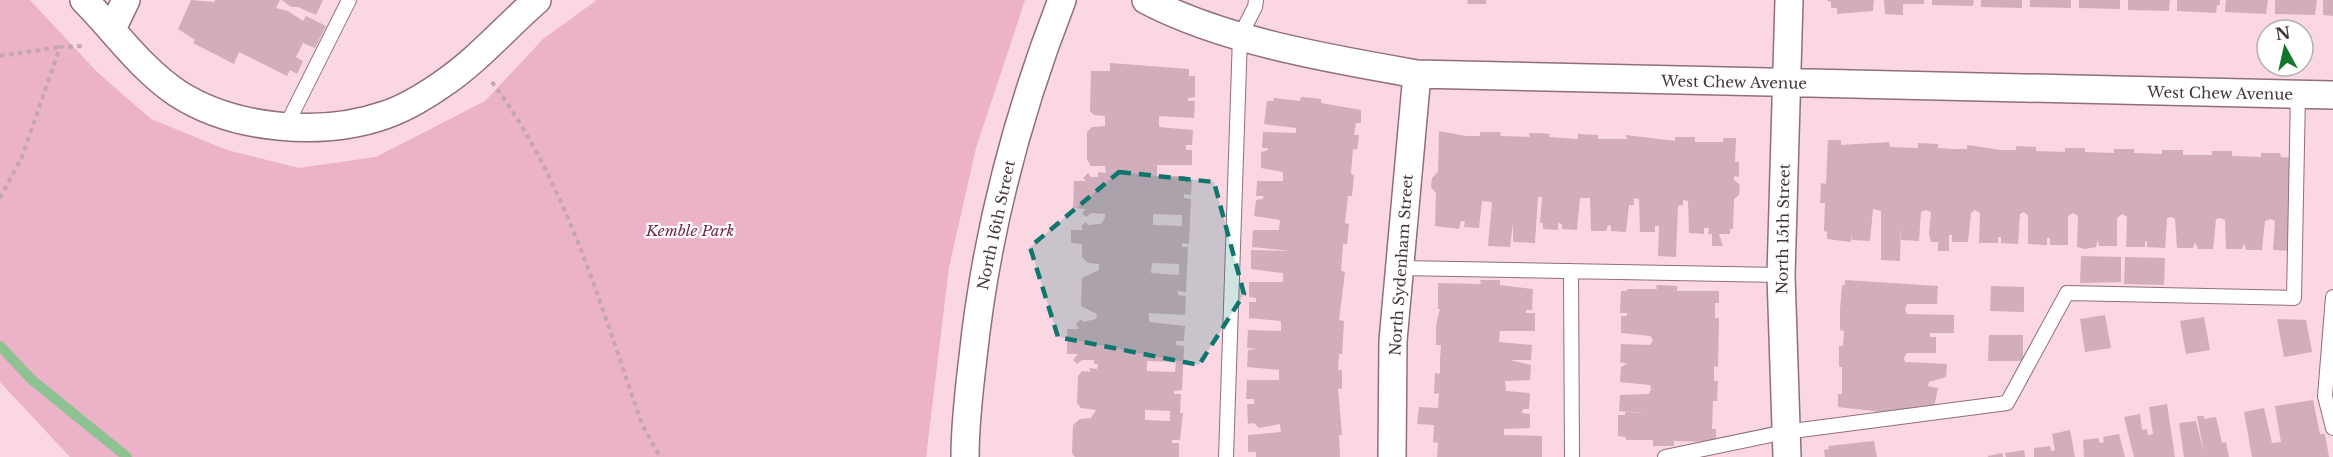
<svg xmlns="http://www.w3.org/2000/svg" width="2333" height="457" viewBox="0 0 2333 457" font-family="'Libre Baskerville',serif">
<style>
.green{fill:#ebb2c8}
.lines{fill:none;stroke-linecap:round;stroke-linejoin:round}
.stream{stroke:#8fc293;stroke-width:10}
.building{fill:#d2adbb;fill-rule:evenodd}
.service-casing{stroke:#906f7b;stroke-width:16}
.minor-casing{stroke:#906f7b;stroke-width:30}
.path{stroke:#c4a5b0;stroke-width:4;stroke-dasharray:4.5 4.5;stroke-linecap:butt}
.service{stroke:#fff;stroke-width:14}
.minor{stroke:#fff;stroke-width:27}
.marked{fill:#0f766e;fill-opacity:0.2;stroke:#0f766e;stroke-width:4.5;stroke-dasharray:12 8;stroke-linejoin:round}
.labels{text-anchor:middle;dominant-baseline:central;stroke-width:4.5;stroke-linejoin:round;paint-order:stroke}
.street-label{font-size:15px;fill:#45363b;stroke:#fff}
.park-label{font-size:15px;font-style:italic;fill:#73254a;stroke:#fff}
</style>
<rect width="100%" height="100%" fill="#fbd6e3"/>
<path class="green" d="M0 0H30L97 72 151 119 227 150 299 168 376 157 485 101 543 39 597 0H1025L976 148 949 267 926 457H70L0 382Z"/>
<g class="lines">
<path class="stream" d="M0 346 32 380 127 457"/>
</g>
<path class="building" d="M191 0 214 2 215 0H280L276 8 288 11 303 21 306 16 326 26 315 48 303 43 296 57 303 61 297 74 290 70 287 76 239 52 234 64 193 43 195 40 178 29Z
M282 0H323L316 15 298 7H291Z
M1468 0H1486V4H1467Z
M1826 0H1874L1873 11 1837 14V8H1831V2Z
M1884 0H1924V4H1903V15L1885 14Z
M1932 0H1974L1973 6 1932 5Z
M1981 0H2022V8L1981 7Z
M2030 0H2071V8L2030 7Z
M2079 0H2120V9L2079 8Z
M2128 0H2170L2169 11 2128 10Z
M2177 0H2220V5H2217L2216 13 2177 11Z
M2226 0H2268L2266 14 2225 12Z
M2275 0H2317L2315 15 2275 14Z
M2323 0H2333V16L2323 15Z
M1110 63 1189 69V76H1195V97L1188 98V101H1195L1194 118 1159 116V127L1193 130 1192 145H1186V150H1192V165H1157V176H1185V179L1192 180 1191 195 1184 194V198L1191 199 1189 244 1182 243V247H1188L1186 292 1178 291V295L1186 296 1185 315 1149 313V322L1185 326 1184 341H1176V345L1184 346 1182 390 1174 391V394H1181L1180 413H1183L1180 440H1172V443H1179V457H1075L1072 453 1073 425 1080 419 1091 418 1096 410 1081 408 1077 403 1078 376 1082 371 1090 372V368L1097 369 1098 364H1094V360H1082L1077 364 1073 360 1078 354H1067V329H1079L1076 324 1081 319 1083 322 1096 319 1097 314 1081 306 1082 278 1099 270V264L1088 263 1082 257V244L1071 243V230H1083L1081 226 1086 222 1088 225 1101 224 1105 217V214L1091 213 1086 217 1082 213 1086 209 1073 208 1074 181H1086L1083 178 1088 173 1091 177H1098V172L1106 173 1105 166H1091L1087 159V132L1092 127 1105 126V116L1094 115 1090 111 1091 71H1110ZM1153 214 1182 215V226L1153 225ZM1152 263 1179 264V275L1151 273ZM1147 361 1176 362 1175 372 1147 371ZM1145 410 1170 411V421L1145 420Z
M1301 97 1321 99V103L1361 110V123H1356L1354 135H1359L1357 150 1353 149 1352 160 1351 174 1354 175 1352 196H1348L1345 223 1349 224 1347 244H1343L1341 271 1345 272 1339 320 1344 321 1342 354H1339L1338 370H1342V389L1338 388 1342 435H1339L1340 457H1256V452H1248V435L1281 432 1280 424 1259 428 1254 423 1248 424 1247 404H1254V399H1246L1247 380H1279V370L1247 367 1248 350 1257 349 1247 348 1248 330 1281 331V321L1249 318V302H1256V298L1249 297V282H1283V273L1251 269V250L1291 251 1252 247 1253 230H1279L1280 220 1254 216 1256 200 1263 199V196H1256L1257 181H1283V172L1261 168V152L1268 150V148H1262L1263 132 1296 133V128L1264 124 1267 101H1273L1274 98 1300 101Z
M1439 131 1466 136H1480V132H1501L1500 136 1530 137 1529 133H1540L1550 134 1549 137 1578 139V134L1598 135V139H1627L1626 135 1675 141V137H1695V142H1723V138H1736L1735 162H1739V177L1734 176V180L1740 185 1739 195 1734 199 1733 229H1730V234H1719L1723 246H1712V234H1708L1709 228H1704V234L1689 233 1688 201 1683 200V205L1678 206 1676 257 1658 256 1659 226H1655V232H1640L1639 199 1634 198V205H1629L1626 232 1611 231V226L1608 225 1606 231H1591L1590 198H1580L1577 230 1562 229V224L1558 223V230L1543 229V223H1540L1542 197H1538L1535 243 1513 242V223L1510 247 1488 246 1492 202 1482 201 1479 228 1464 227 1465 221H1461L1459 229 1435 226 1436 193 1431 187 1432 178 1438 172Z
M1828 140H1841V145L1889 142 1890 147 1918 148V143L1938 144V148L1953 149H1967V145L2001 150H2016V146L2036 147V151L2065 152V148H2085V152L2114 153V149H2134V153L2162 154V150H2183V155H2212V151H2232V156L2261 157V153H2280L2281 157 2296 158 2293 251 2273 250 2275 221 2270 219 2265 221 2262 250H2246L2244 243 2242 249H2226L2225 220 2220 218 2216 219 2213 249H2198L2195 242 2193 248H2177L2175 219 2172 217 2167 218 2165 248 2147 247V241L2145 242V247H2126L2127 217 2122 214 2117 218V246H2099L2098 239 2096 247 2085 249 2077 247 2078 216 2073 213 2068 216V245H2050V238H2047V245L2028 244V215L2024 212 2020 214 2018 244 2001 243V237H1998V243H1979L1980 213 1975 210 1971 213 1968 242H1952V235H1949V251H1938V242H1931L1929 234 1931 212 1926 210 1921 212 1919 241 1901 240V224L1900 261 1881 260V211L1873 209 1870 241 1852 240V233L1851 242 1827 239V232L1824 231 1825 203H1820L1821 183 1826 184Z
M2081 256 2121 257V282L2080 283Z
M2125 257 2165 258 2164 285 2124 284Z
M1480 280H1500V285L1533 289 1532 310H1526V313H1535V331H1500L1499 342 1532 345 1531 360H1510L1531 365 1530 380 1505 381 1506 391 1530 393 1529 409H1523L1522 413 1530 414V428L1504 429V435L1542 436V457H1437L1438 443 1433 442 1434 425 1417 424 1419 407 1438 408 1439 393 1434 394 1435 373 1440 374V360L1441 345H1436V325L1440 309H1438V283L1481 284Z
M1845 280 1938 286 1937 304H1907L1905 309 1907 314 1954 315V333H1930V337H1936V353H1907L1904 358 1905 362 1947 364 1946 377 1929 382 1928 386 1938 388 1934 407 1926 410 1899 409V414L1838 407V394H1842V367H1839V346H1843L1844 331 1840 330V309L1842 285H1845Z
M1656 285 1677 286V291H1719V303H1715V318H1719L1718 367 1714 366V381H1718L1717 401H1713L1712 429H1716V442L1674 441V446H1653V440H1626V437L1618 436V415H1625V412L1649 413 1619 411 1620 395 1649 394 1651 389 1650 385 1620 382 1621 367 1627 364 1620 362 1621 344 1650 345 1653 340 1650 336 1621 333V316H1627V313H1620L1621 291H1627V289H1657Z
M1991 286 2024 287V312L1990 311Z
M2105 315 2111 348 2085 352 2080 319Z
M2204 317 2210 350 2186 354 2180 321Z
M2277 319 2306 320 2312 352 2284 357Z
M1989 335H2023V361H1988Z
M2313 400 2320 434H2325L2329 457H2252L2244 412 2264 408 2272 443 2281 442 2275 406Z
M2167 404 2175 457H2134L2124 417 2140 414 2142 430 2147 429 2148 435 2153 434 2149 407Z
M2197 416H2204V419L2216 417 2222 443 2226 442 2229 457H2184L2179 423 2196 421 2204 454Z
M2070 430 2075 457H2034V448L2050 446 2051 451 2055 450 2052 434Z
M2119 434 2125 457H2084L2083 440 2098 438 2100 443 2104 442 2103 437Z
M1874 441 1877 457H1825L1824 450 1829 449 1828 446Z
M2024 450 2025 457H2006L2005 453Z
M2002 453 2003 457H1988V456Z"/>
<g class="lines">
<g class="service-casing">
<path id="service" d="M285 128 349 0
M1399 268 1781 275
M1571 271 1572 457
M2333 297 2325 396 2333 428
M1226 457 1240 36 1255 7 1256 0
M1665 457 1785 432 2007 403 2067 293 2294 298 2298 94"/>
</g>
<g class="minor-casing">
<path id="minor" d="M84 0C115 31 140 68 177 93 234 130 322 137 385 115 403 109 425 96 441 85 477 61 505 28 537 0
M1146 0C1224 41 1331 59 1417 74L2333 95
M112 29 126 0
M965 457C965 423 969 390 973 357 986 234 1017 115 1062 0
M1392 457 1393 341 1417 74
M1787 457 1781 275 1789 0"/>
</g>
<path class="path" d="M0 56 60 47
M492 82C567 182 601 308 642 424L660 457
M0 198 22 157 60 47 86 46"/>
<use href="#service" class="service"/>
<use href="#minor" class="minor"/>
</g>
<path class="marked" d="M1119 172 1214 182 1244 294 1199 365 1058 337 1030 247Z"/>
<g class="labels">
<g class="street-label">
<text transform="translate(1734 82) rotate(1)">West Chew Avenue</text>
<text transform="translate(2220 93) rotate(1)">West Chew Avenue</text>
<text transform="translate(996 225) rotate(-78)">North 16th Street</text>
<text transform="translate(1783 229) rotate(-89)">North 15th Street</text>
<text transform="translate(1401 265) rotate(-86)">North Sydenham Street</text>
</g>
<g class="park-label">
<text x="690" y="230">Kemble Park</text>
</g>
</g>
<g transform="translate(2285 48) rotate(352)"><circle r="28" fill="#ffffff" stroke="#b5afb1" stroke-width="1.5"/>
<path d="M0-4.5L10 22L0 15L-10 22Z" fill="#10782b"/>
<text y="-9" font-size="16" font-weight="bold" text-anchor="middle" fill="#45363b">N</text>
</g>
</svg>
